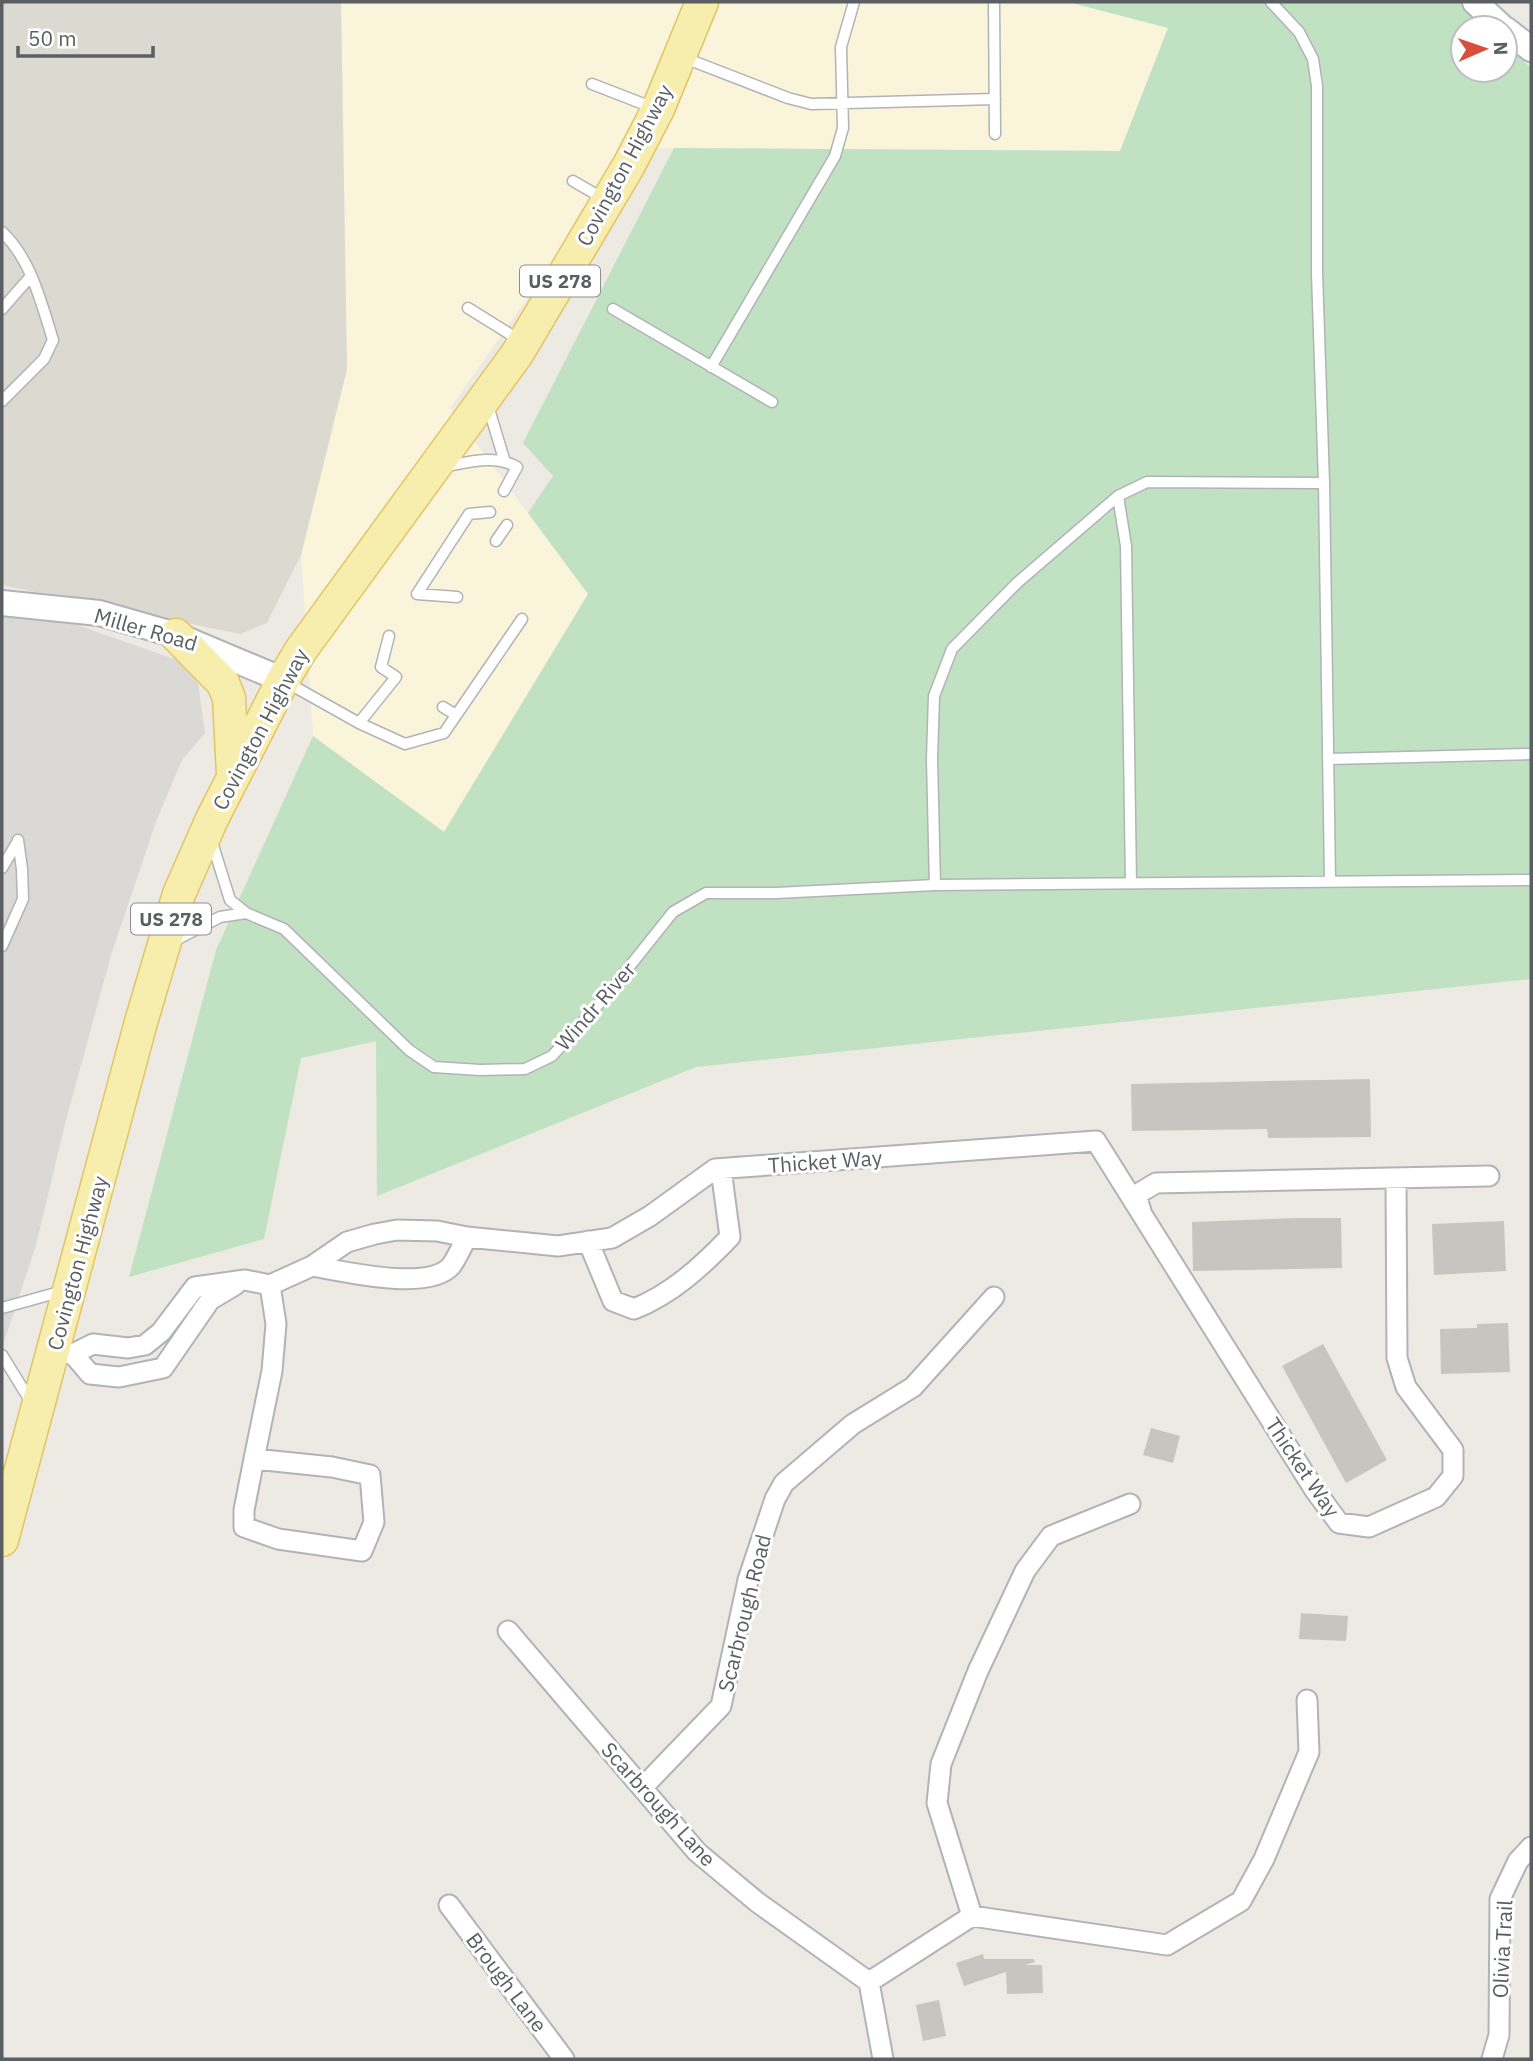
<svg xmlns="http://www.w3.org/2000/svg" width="1533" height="2061" viewBox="0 0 1533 2061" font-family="'IBM Plex Sans',sans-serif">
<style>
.commercial{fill:#faf4da}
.industrial{fill:#dbd9d5}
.education{fill:#dcd9d1}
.green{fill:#c1e2c2}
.building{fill:#c8c5c0}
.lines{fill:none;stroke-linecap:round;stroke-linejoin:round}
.service-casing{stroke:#b0b3b7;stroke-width:13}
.minor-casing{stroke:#b0b3b7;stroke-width:23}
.tertiary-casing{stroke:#b0b3b7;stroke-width:28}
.primary-casing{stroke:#e3c465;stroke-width:35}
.service{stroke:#fff;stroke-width:10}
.minor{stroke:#fff;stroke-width:19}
.tertiary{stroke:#fff;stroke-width:24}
.primary{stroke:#f7edad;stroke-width:32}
.labels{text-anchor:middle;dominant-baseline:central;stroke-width:6;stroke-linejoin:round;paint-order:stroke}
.shield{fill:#fff;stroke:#8c8e91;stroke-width:2}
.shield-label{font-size:19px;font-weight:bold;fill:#5b5e62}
.street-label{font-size:21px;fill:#5b5e62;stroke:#fff}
</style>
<rect width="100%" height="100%" fill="#eceae3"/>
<path class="commercial" d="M341 2H1068L1168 28 1120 151 633 148 450 408 588 594 444 832 313 736 301 555 347 369Z"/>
<path class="industrial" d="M43 613 177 660 198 683 205 733 182 760 157 819 111 955 65 1124 36 1245 2 1348V614Z"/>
<path class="education" d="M2 2H341L347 369 301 555 267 623 240 634 2 585Z"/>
<path class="green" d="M1068 2H1461L1489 28H1463V70H1505V43L1531 68V979L696 1067 377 1196 376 1041 301 1058 264 1239 129 1277 216 950 313 736 444 832 588 594 528 513 553 476 523 443 674 148 1120 151 1168 28Z"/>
<path class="building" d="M1370 1079 1371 1137 1268 1138 1267 1129 1132 1131 1131 1084Z
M1298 1218H1341L1342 1268 1193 1271 1192 1222Z
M1504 1221 1506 1271 1434 1275 1432 1224Z
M1508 1323 1510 1372 1441 1374 1440 1329 1477 1328V1324Z
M1323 1344 1387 1460 1346 1483 1282 1366Z
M1151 1428 1180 1436 1173 1463 1143 1455Z
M1301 1613 1348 1616 1346 1641 1299 1639Z
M983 1954 984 1959H1034L1035 1962 1025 1965H1042L1043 1993 1007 1994 1006 1972 964 1986 956 1963Z
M939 2000 946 2036 923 2041 916 2005Z"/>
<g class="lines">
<g class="service-casing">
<path id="service" d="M994 2 995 134
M1271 2 1299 32 1313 59 1317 86V273L1324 483 1330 880
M682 57 788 98 811 104 995 99
M592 84 654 108
M573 181 604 199
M2 232C31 259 41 302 53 340L44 359 2 401
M468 308 521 341
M2 309 31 276
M613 309 772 402
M711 367 835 156 843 128 841 47 854 2
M488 406 504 459
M443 467C468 462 495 454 517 467L504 491
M1118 496 1126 546 1131 883
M496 541 507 525
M457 597 417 594 469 514 490 512
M286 682 359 723 405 744 444 733 522 619
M443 707 456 715
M359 723 396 677 381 667 389 636
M1329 759 1531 754
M211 839 230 900 246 913 284 929 409 1050 434 1067 480 1070 525 1069 552 1056 606 996 673 912 706 893H776L935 885 1531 880
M2 868 18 841
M935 885 932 759 934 696 952 649 1017 583 1118 496 1147 482 1324 483
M172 942 220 917 246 913
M2 946 23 899 22 869 18 840
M2 1308 63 1291
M2 1355 31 1402"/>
</g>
<g class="minor-casing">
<path id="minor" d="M1141 1211 1136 1195 1156 1183 1489 1176
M588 1241 613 1301 634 1309C672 1294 702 1266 730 1237L721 1169
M312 1266C342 1271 428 1292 451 1266 457 1258 462 1246 467 1237
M53 1351 73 1354 93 1344 128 1348 145 1345 161 1332 195 1287 245 1280 270 1285 312 1266 347 1242 375 1234 397 1230 437 1231 467 1237 558 1246 612 1238 650 1216 715 1169 1096 1141 1314 1489 1339 1523 1369 1527 1436 1497 1453 1476V1450L1406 1387 1397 1358 1396 1178
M73 1354 90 1374 119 1377 163 1368 210 1300 235 1285
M254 1459 332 1467 370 1475 374 1522 362 1551 278 1539 244 1527V1510Z
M254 1459 272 1371 276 1324 270 1285
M508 1631 697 1852 757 1902 869 1982 883 2059
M643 1787 721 1706 748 1580 775 1499 784 1483 853 1424 913 1387 994 1297
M449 1905 564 2059
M972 1916 937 1803 941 1764 978 1671 1025 1571 1051 1536 1130 1504
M869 1982 972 1916 1167 1945 1241 1901 1264 1859 1309 1752 1307 1700
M1492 2059 1499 2035 1500 1899 1518 1861 1531 1847"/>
</g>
<g class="tertiary-casing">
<path id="tertiary" d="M1475 2 1503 28
M1505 29 1531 49
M2 603 99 613 176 635 283 680"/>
</g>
<g class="primary-casing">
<path id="primary" d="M176 635 223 683 229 698 233 774
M2 1540 141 1022 179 894 212 819 283 680 301 650 517 354 629 165 658 109 702 2"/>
</g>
<use href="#service" class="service"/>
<use href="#minor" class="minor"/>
<use href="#tertiary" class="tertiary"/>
<use href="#primary" class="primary"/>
</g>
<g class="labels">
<g class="shield">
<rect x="520" y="265.5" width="80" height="31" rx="5"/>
<rect x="131" y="903.5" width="80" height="31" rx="5"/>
</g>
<g class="shield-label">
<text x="560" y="281">US 278</text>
<text x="171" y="919">US 278</text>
</g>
<g class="street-label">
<text transform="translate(624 165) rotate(-62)">Covington Highway</text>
<text transform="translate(146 629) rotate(16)">Miller Road</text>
<text transform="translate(260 729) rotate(-62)">Covington Highway</text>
<text transform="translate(595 1006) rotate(-49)">Windr River</text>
<text transform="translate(825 1161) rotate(-4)">Thicket Way</text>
<text transform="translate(77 1263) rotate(-75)">Covington Highway</text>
<text transform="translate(1303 1467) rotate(56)">Thicket Way</text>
<text transform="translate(744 1613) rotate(-76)">Scarbrough Road</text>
<text transform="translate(659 1804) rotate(48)">Scarbrough Lane</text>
<text transform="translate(1502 1949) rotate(-87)">Olivia Trail</text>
<text transform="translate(507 1982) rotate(53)">Brough Lane</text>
</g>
</g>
<rect width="1533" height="2061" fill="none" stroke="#5b5e62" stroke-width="7"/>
<g transform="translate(1484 49) rotate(88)"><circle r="33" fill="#ffffff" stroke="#bdbfc0" stroke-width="2"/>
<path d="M0-5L12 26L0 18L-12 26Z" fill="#d84e3d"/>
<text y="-10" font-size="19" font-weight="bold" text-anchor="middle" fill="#5b5e62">N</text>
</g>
<path d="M18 46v10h135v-10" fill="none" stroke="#5b5e62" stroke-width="3.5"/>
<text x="28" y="46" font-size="21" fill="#5b5e62" stroke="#ffffff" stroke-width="5" paint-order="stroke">50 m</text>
</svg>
